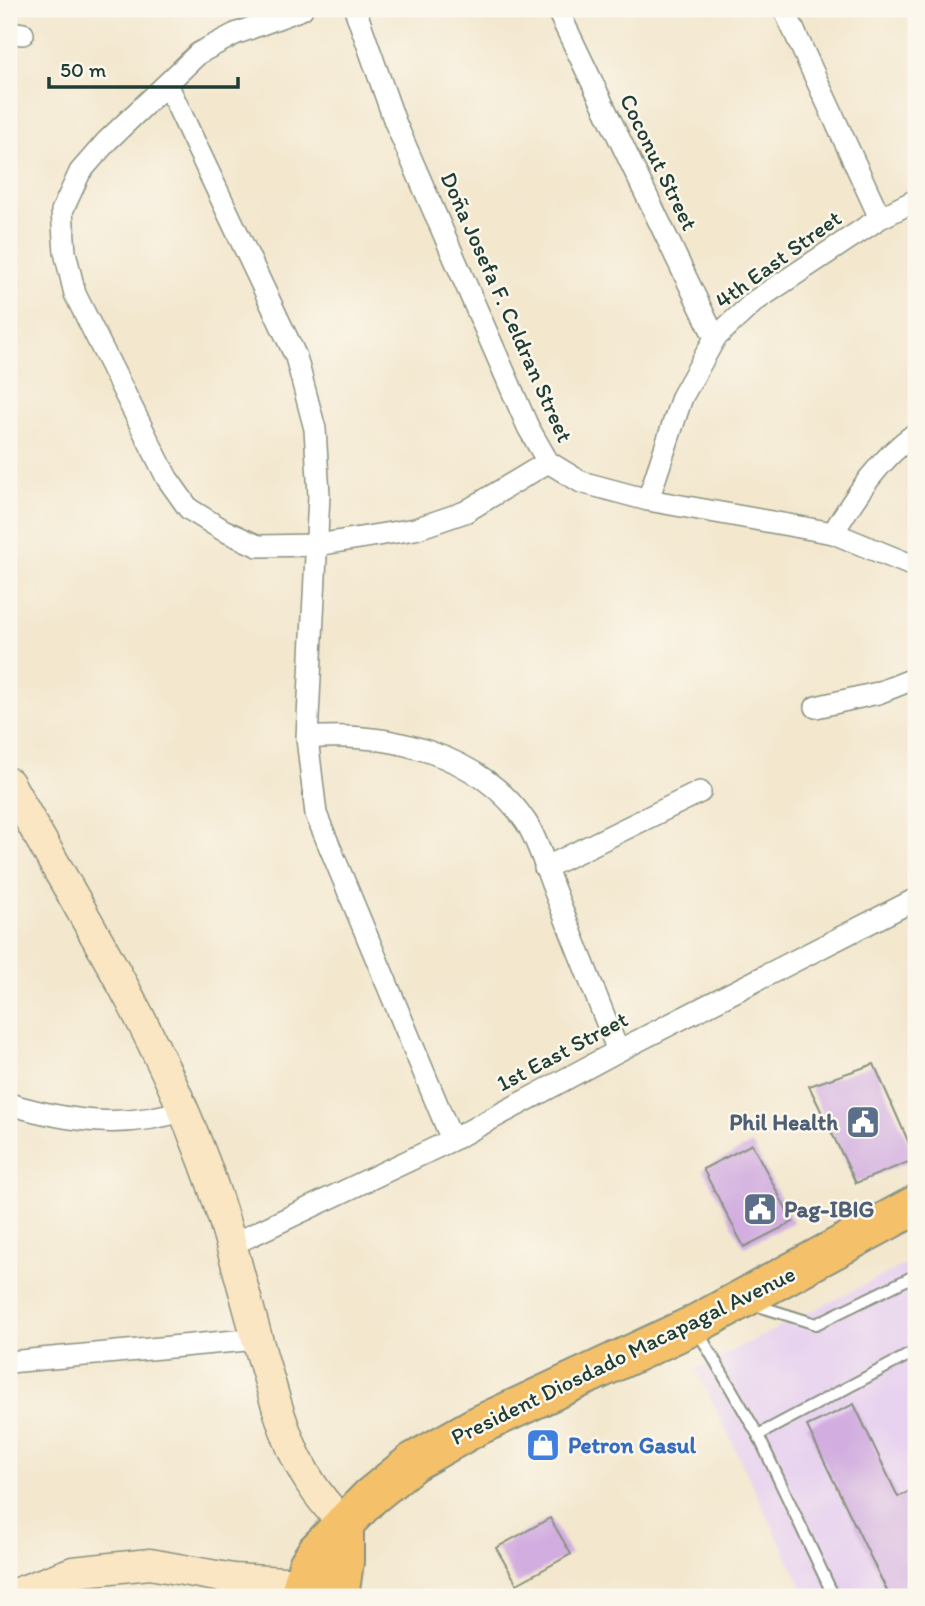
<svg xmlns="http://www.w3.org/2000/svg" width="925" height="1606" viewBox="0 0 925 1606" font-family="Itim,sans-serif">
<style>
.built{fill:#e7d2ef}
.building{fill:#d2aee0}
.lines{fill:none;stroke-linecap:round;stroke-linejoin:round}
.lane-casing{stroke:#899281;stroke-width:14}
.street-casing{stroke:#899281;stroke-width:24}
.secondary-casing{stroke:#899281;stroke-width:33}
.highway-casing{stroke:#899281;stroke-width:42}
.lane{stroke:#fff;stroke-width:10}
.street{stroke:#fff;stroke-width:21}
.secondary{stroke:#fbe6c3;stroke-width:30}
.highway{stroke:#f4c16a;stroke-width:38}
.labels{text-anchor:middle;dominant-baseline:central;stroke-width:5;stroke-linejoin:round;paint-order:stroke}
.street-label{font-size:23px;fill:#1f3d34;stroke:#fbf7ec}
.service-label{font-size:23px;font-weight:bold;fill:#4e5e75;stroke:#fbf7ec;text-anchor:end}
.shop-label{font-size:23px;font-weight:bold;fill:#366cbe;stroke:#fbf7ec;text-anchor:start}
</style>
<rect width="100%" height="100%" fill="#fbf7ec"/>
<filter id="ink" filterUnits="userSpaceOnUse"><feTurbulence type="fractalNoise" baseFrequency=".0143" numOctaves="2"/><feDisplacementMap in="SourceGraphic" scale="14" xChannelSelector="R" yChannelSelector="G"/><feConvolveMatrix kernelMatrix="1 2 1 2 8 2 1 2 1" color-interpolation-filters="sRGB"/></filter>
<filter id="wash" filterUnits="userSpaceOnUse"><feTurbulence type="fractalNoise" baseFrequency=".00686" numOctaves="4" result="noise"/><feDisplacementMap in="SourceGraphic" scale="28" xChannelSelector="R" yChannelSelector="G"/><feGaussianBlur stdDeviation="1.57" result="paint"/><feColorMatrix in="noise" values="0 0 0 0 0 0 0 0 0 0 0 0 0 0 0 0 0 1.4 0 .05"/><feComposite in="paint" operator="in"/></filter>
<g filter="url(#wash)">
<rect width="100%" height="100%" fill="#f3e7ce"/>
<path class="built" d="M916 1259V1597H807L696 1369Z"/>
<g id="blocks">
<path class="building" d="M874 1064 916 1159 856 1183 809 1086Z
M752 1144 793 1222 744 1247 703 1169Z
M854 1404 898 1497 916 1488V1597H890L807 1426Z
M550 1518 571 1554 517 1584 496 1548Z"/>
</g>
</g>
<g filter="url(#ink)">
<use href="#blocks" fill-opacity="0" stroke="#899281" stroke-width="2"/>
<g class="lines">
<g class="lane-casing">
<path id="lane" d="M752 1304 816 1324 916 1275
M697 1330 758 1435 834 1597
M758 1435 916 1351"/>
</g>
<g class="street-casing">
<path id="street" d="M302 9 235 34 199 53 107 141 80 172 62 211 65 252 75 294 167 478 189 509 223 530 258 546 317 545 415 529 465 512 548 462
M355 9 395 122 528 427 548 462 581 482 648 500 833 533 916 567
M557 9 715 338
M784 9 880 218
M9 32 23 34
M167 84 296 357 315 429 319 495 307 738 316 814 452 1140
M648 500 682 397 715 338 755 301 880 218 916 200
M833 533C856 495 879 459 916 433
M816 707 878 693 916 678
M307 738C385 731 480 753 526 822 539 842 546 870 555 892 576 945 597 998 618 1051
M545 868 700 792
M9 1104C67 1121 125 1130 184 1110
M231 1245 452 1140 618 1051 916 899
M9 1362 257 1339"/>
</g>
<g class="secondary-casing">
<path id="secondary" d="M9 783C75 902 149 1019 198 1146 226 1215 242 1288 263 1359 282 1423 294 1476 344 1523
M9 1596 73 1572 150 1564 233 1579 302 1583"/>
</g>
<g class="highway-casing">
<path id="highway" d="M299 1597 308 1565 317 1551 370 1497 413 1462 475 1427 694 1325 916 1205
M339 1597 344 1562V1523"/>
</g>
<use href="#lane" class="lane"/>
<use href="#street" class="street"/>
<use href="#secondary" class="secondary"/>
<use href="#highway" class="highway"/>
</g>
</g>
<defs>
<g id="civic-square" transform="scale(1.75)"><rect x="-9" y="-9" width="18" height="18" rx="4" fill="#5c6f8a" stroke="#fbf7ec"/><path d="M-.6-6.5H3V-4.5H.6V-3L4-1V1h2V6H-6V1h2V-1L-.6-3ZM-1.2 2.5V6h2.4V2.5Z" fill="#fff"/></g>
<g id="shop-square" transform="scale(1.75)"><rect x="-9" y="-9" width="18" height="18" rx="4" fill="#3f7fe0" stroke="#fbf7ec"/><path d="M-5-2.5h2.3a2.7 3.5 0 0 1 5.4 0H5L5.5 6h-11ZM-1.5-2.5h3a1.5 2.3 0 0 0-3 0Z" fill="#fff"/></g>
</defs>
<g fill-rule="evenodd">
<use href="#civic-square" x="863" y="1122"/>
<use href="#civic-square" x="760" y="1209"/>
<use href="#shop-square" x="543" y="1445"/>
</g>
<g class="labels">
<g class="street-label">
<text transform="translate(659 162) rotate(64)">Coconut Street</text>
<text transform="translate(778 259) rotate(-36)">4th East Street</text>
<text transform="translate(507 307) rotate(66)">Doña Josefa F. Celdran Street</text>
<text transform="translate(562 1051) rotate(-28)">1st East Street</text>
<text transform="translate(623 1355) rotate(-26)">President Diosdado Macapagal Avenue</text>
</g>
<g class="service-label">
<text x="838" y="1122">Phil Health</text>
<text x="784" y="1209" text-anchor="start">Pag-IBIG</text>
</g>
<g class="shop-label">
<text x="568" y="1445">Petron Gasul</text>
</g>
</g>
<rect width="925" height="1606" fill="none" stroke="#fbf7ec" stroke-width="35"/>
<path d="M49 77v10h189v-10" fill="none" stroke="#1f3d34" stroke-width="3.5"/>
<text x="60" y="77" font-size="21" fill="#1f3d34" stroke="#fbf7ec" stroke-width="5" paint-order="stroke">50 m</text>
</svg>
